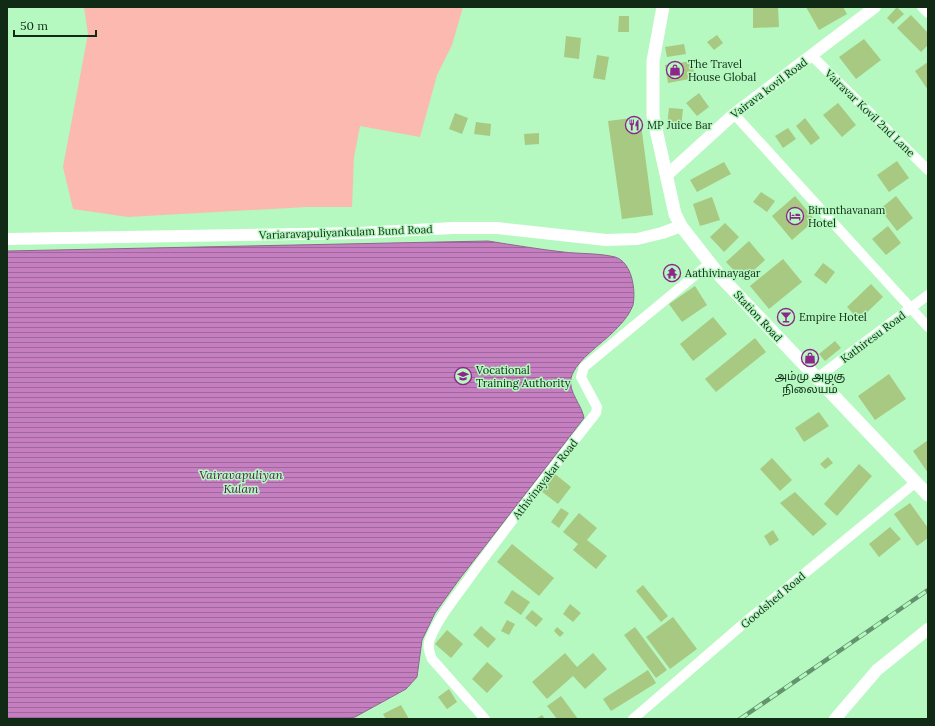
<svg xmlns="http://www.w3.org/2000/svg" width="935" height="726" viewBox="0 0 935 726" font-family="Lora,'Noto Sans Tamil',serif">
<style>
.grass{fill:#fbb9af}
.water{fill:url(#water-rules);stroke:#8f668e}
.building{fill:#a8c982}
.lines{fill:none;stroke-linecap:round;stroke-linejoin:round}
.minor{stroke:#fff;stroke-width:10}
.tertiary{stroke:#fff;stroke-width:12}
.secondary{stroke:#fff;stroke-width:13}
.rail-casing{stroke:#64936d;stroke-width:4.5}
.rail{stroke:#b5f8c0;stroke-width:3;stroke-dasharray:9;stroke-linecap:butt}
.labels{text-anchor:middle;dominant-baseline:central;stroke-width:3;stroke-linejoin:round;paint-order:stroke}
.poi-label{font-size:11px;fill:#102a16;stroke:#b5f8c0;text-anchor:start}
.street-label{font-size:11px;fill:#102a16;stroke:#b5f8c0}
.water-label{font-size:12px;font-style:italic;fill:#541352;stroke:#b5f8c0}
</style>
<defs>
<pattern id="water-rules" width="6" height="5" patternUnits="userSpaceOnUse"><rect width="6" height="5" fill="#c57fc1"/><path d="M0 2.5h6" fill="none" stroke="#9f689c"/></pattern>
</defs>
<rect width="100%" height="100%" fill="#b5f8c0"/>
<path class="grass" d="M84 7H463L452 45 437 75 420 137 360 126 354 157 352 207H307L128 217 73 209 63 167 88 34Z"/>
<path class="water" d="M488 241C513 245 538 249 563 252 580 254 599 253 615 257 632 262 636 290 633 305 630 313 624 321 618 327 605 342 576 359 571 378 568 392 582 405 584 418L458 581 435 613 422 640 417 677 406 689 355 717 344 719H7V251Z"/>
<path class="building" d="M753 7H778L779 27 753 28Z
M806 7H843L847 14 819 30Z
M897 7 904 14 893 24 887 18Z
M911 15 928 33V45L921 52 897 28Z
M619 16H629V32H618Z
M717 35 723 43 714 50 707 42Z
M566 36 581 38 579 59 564 57Z
M864 39 881 60 856 79 839 57Z
M684 44 686 54 667 57 665 47Z
M597 55 609 57 605 80 593 78Z
M692 61 695 78 668 83 665 65Z
M928 62V90L915 71Z
M699 93 709 107 697 116 686 103Z
M838 103 856 125 842 137 823 115Z
M669 108 683 109 681 128 667 126Z
M455 113 468 118 462 134 449 129Z
M640 117 653 215 622 219 608 121Z
M805 118 820 138 811 145 796 126Z
M476 122 491 124 490 136 474 134Z
M788 128 796 139 783 148 775 136Z
M539 133V144L525 145 524 134Z
M897 161 909 178 889 192 877 175Z
M724 162 731 174 697 192 690 180Z
M761 192 775 201 767 212 753 202Z
M795 196 815 220 792 240 772 216Z
M896 196 913 218 897 231 880 209Z
M712 197 720 220 700 226 693 204Z
M725 223 739 237 724 252 710 237Z
M888 226 901 243 886 255 872 239Z
M749 241 765 260 743 280 726 262Z
M783 259 802 282 769 309 750 286Z
M823 263 835 272 826 284 814 275Z
M871 284 883 297 859 320 847 307Z
M695 286 707 305 682 322 669 304Z
M713 317 727 334 693 361 680 344Z
M755 338 766 352 716 392 705 379Z
M835 341 841 348 825 361 819 354Z
M889 374 906 399 875 420 858 396Z
M819 412 829 426 804 442 795 428Z
M928 440V473L913 451Z
M828 457 833 463 825 469 820 464Z
M772 458 792 480 780 491 760 469Z
M859 464 872 476 837 516 824 504Z
M555 474 571 487 558 504 541 491Z
M795 492 827 524 813 536 780 503Z
M910 503 928 528V538L917 546 894 514Z
M561 508 569 513 559 528 551 522Z
M579 513 597 528 587 540 607 556 596 569 573 550 578 544 563 532Z
M890 527 901 539 879 557 869 544Z
M773 530 779 540 770 546 764 536Z
M512 544 554 578 539 596 497 562Z
M643 585 668 616 661 622 636 591Z
M512 590 530 602 521 615 504 603Z
M570 604 581 613 573 622 563 614Z
M532 610 543 619 536 627 525 618Z
M673 617 697 649 670 669 646 637Z
M507 620 515 624 509 635 501 631Z
M481 626 496 639 488 648 473 635Z
M557 627 564 633 560 637 554 631Z
M635 627 667 670 656 678 624 635Z
M447 630 463 644 451 658 435 644Z
M565 653 577 667 593 653 607 669 585 689 573 676 547 699 532 682Z
M487 662 503 676 487 693 472 679Z
M648 670 656 683 611 711 603 699Z
M449 689 457 702 447 709 438 697Z
M561 696 578 719H557L547 706Z
M401 705 409 719H386L383 714Z
M542 715 545 719H536Z"/>
<g class="lines">
<path class="minor" d="M922 7 928 13
M812 56 928 170
M734 114 928 327
M817 378 928 295
M485 719 432 659C429 652 427 646 430 639 440 614 460 592 475 570 514 517 555 465 596 413L597 407 581 377 584 367 710 263
M633 719 749 619 916 482"/>
<path class="tertiary" d="M667 175 734 114 875 7
M7 239 358 233 453 228H497L606 240 637 239 662 233 681 226
M835 719 877 670 928 629"/>
<path class="secondary" d="M663 7 653 61V116L675 214 681 226 720 276 928 495"/>
<g class="rail-casing">
<path id="rail" d="M740 719 928 590"/>
</g>
<use href="#rail" class="rail"/>
</g>
<defs>
<g id="shop-ring" transform="scale(0.9)"><circle r="9.5" fill="#b5f8c0" stroke="#8d258b" stroke-width="1.5"/><path d="M-5-2.5h2.3a2.7 3.5 0 0 1 5.4 0H5L5.5 6h-11ZM-1.5-2.5h3a1.5 2.3 0 0 0-3 0Z" fill="#8d258b"/></g>
<g id="restaurant-ring" transform="scale(0.9)"><circle r="9.5" fill="#b5f8c0" stroke="#8d258b" stroke-width="1.5"/><path d="M-5-6h1v4h1v-4h1v4h1v-4h1v5L-1.5 .5V6h-2V.5L-5-1ZM5-6V6H3V1.5H1.5Q1.5-4 5-6Z" fill="#8d258b"/></g>
<g id="hotel-ring" transform="scale(0.9)"><circle r="9.5" fill="#b5f8c0" stroke="#8d258b" stroke-width="1.5"/><path d="M-6-4.5h1.5V1H6V5H4.5V3h-9V5H-6ZM-4 0a1.8 1.8 0 1 1 3.6 0ZM.5 0V-2.5h3Q6-2.5 6 0Z" fill="#8d258b"/></g>
<g id="temple-ring" transform="scale(0.9)"><circle r="9.5" fill="#b5f8c0" stroke="#8d258b" stroke-width="1.5"/><path d="M0-6L5-2H3V0L6.5 2.5H4V6H1.5V3h-3V6H-4V2.5H-6.5L-3 0V-2H-5Z" fill="#8d258b"/></g>
<g id="bar-ring" transform="scale(0.9)"><circle r="9.5" fill="#b5f8c0" stroke="#8d258b" stroke-width="1.5"/><path d="M-6-5H6L.8 .8V4.5H3.5V6h-7V4.5H-.8V.8Z" fill="#8d258b"/></g>
<g id="university-ring" transform="scale(0.9)"><circle r="9.5" fill="#b5f8c0" stroke="#8d258b" stroke-width="1.5"/><path d="M0-5L7-2L0 1L-7-2ZM-4 1L0 2.5L4 1V4Q0 6-4 4Z" fill="#8d258b"/></g>
</defs>
<g fill-rule="evenodd">
<use href="#shop-ring" x="675" y="70"/>
<use href="#restaurant-ring" x="634" y="125"/>
<use href="#hotel-ring" x="795" y="216"/>
<use href="#temple-ring" x="672" y="273"/>
<use href="#bar-ring" x="786" y="317"/>
<use href="#shop-ring" x="810" y="358"/>
<use href="#university-ring" x="463" y="376"/>
</g>
<g class="labels">
<g class="poi-label">
<text x="688" y="64">The Travel<tspan x="688" dy="13">House Global</tspan></text>
<text x="647" y="125">MP Juice Bar</text>
<text x="808" y="210">Birunthavanam<tspan x="808" dy="13">Hotel</tspan></text>
<text x="685" y="273">Aathivinayagar</text>
<text x="799" y="317">Empire Hotel</text>
<text x="476" y="370">Vocational<tspan x="476" dy="13">Training Authority</tspan></text>
<text x="810" y="376" text-anchor="middle">அம்மு அழகு<tspan x="810" dy="13">நிலையம்</tspan></text>
</g>
<g class="street-label">
<text transform="translate(769 88) rotate(-37)">Vairava kovil Road</text>
<text transform="translate(870 113) rotate(44)">Vairavar Kovil 2nd Lane</text>
<text transform="translate(346 232) rotate(-2)">Variaravapuliyankulam Bund Road</text>
<text transform="translate(758 316) rotate(47)">Station Road</text>
<text transform="translate(873 337) rotate(-37)">Kathiresu Road</text>
<text transform="translate(545 479) rotate(-52)">Athivinayakar Road</text>
<text transform="translate(773 600) rotate(-40)">Goodshed Road</text>
</g>
<g class="water-label">
<text x="241" y="474">Vairavapuliyan<tspan x="241" dy="14">Kulam</tspan></text>
</g>
</g>
<rect width="935" height="726" fill="none" stroke="#102a16" stroke-width="16"/>
<path d="M14 30v6h82v-6" fill="none" stroke="#102a16" stroke-width="2"/>
<text x="20" y="30" font-size="12" fill="#102a16" stroke="#b5f8c0" stroke-width="3" paint-order="stroke">50 m</text>
</svg>
